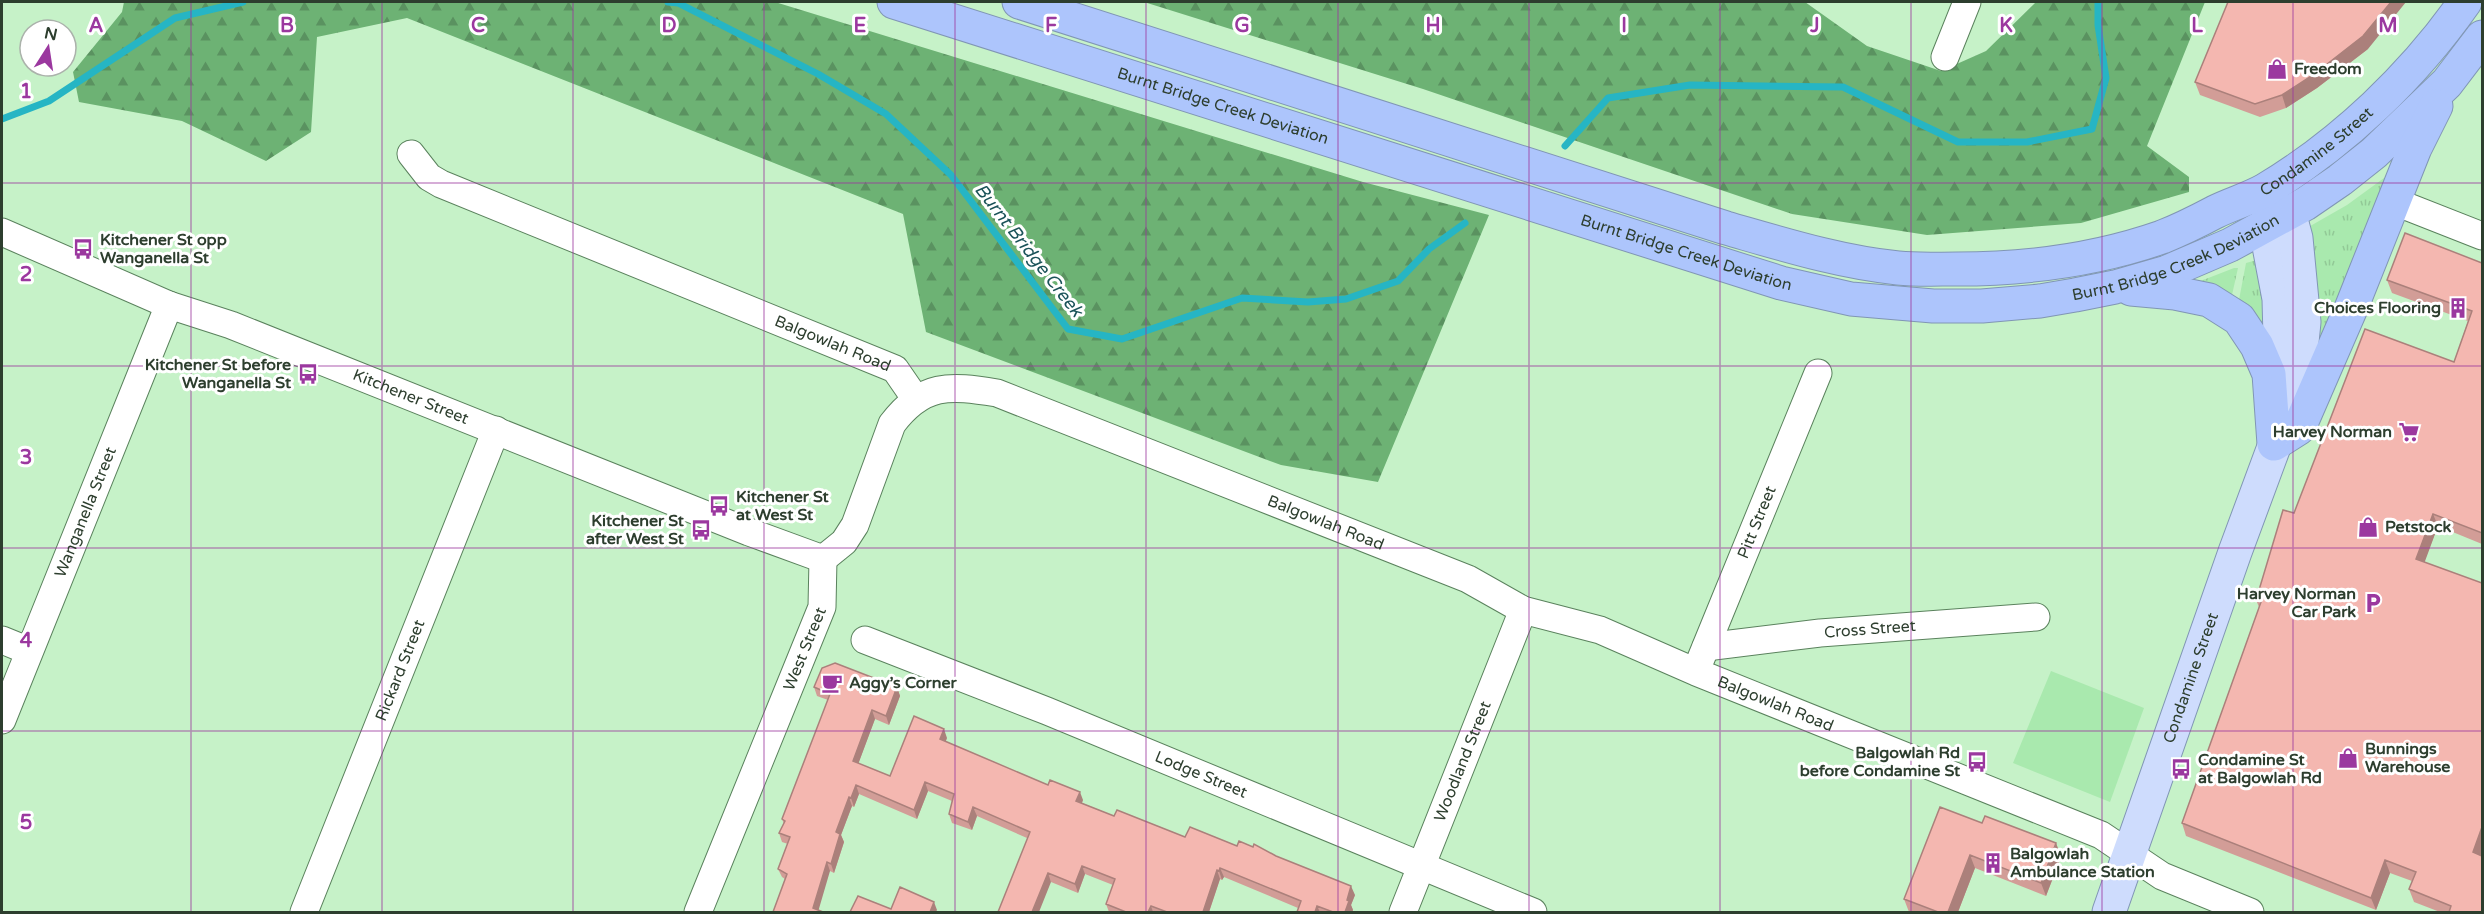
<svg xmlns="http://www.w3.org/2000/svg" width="2484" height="914" viewBox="0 0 2484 914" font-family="'Varela Round',sans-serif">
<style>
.grass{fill:url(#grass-tufts)}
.forest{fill:url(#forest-firs)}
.pitch{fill:#a9e9ae}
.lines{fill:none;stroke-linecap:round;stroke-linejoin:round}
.stream{stroke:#26b5c4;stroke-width:7}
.minor-casing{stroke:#5a825d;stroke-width:29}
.major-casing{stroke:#8096b4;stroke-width:35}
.highway-casing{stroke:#8096b4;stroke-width:35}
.minor{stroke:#fff;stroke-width:27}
.major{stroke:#cedcfd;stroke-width:33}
.highway{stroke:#adc5fc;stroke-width:33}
.wall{fill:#d29d97}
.shaded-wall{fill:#ab807b}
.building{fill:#f4b7b0;stroke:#ab807b;stroke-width:1.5}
.grid{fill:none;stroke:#9b389f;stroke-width:1.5;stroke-opacity:0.55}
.labels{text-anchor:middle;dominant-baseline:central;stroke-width:6;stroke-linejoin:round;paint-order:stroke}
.poi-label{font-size:16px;font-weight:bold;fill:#2d3e2e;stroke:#fff;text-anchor:start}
.street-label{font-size:16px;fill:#2d3e2e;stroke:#fff}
.water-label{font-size:18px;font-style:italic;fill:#1b5359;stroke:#fff}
.grid-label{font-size:20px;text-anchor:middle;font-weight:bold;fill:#9b389f;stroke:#fff;stroke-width:6;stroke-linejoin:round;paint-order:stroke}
</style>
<defs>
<pattern id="grass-tufts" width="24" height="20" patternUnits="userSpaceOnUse" patternTransform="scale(1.5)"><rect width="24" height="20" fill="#a9e9ae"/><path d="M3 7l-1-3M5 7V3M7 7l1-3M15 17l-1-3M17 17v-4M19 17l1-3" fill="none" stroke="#92c996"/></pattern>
<pattern id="forest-firs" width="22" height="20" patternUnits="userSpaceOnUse" patternTransform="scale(1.5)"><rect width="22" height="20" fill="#6db274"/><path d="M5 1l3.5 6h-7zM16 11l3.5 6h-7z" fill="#5a9260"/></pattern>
</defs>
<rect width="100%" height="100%" fill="#c6f2c8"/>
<path class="grass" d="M2384 178 2386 180 2321 350 2313 346 2305 229 2347 205Z
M2257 260 2262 275 2265 328 2238 305 2246 263Z
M2234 268H2238L2232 295 2198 282Z"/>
<path class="forest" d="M124 2H775L1363 182 1489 215 1378 482 1281 465 926 332 903 214 407 18 317 37 311 132 266 161 182 121 79 102 73 72 122 12Z
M1144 2H1805L1867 46 1941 71 1986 51 2036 2H2205L2147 146 2189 177V192L2081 223 1927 235 1792 214 1423 89Z"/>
<path class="pitch" d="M2051 671 2144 708 2110 802 2013 763Z"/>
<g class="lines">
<path class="stream" d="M668 2 678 3 818 74 886 114 951 175 1068 329 1122 339 1242 298 1308 302 1346 299 1398 281 1429 249 1465 223
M2 119 49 101 175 18 243 2
M1565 146 1608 98 1690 85 1843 87 1958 142H2027L2092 129 2106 78 2098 25V2"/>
<g class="minor-casing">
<g id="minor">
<path d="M1945 57 1967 2"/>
<path id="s1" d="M411 154 429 177 441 184 895 369 915 398"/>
<path d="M2393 201 2482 236"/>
<path id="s2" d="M2 232 169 305 231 325 749 532 823 559"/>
<path id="s3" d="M823 559 844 542 855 525 892 424C923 383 949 385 997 393L1468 579 1523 610 1600 630 1696 672 2101 835 2162 876 2250 912"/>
<path d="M2 640 29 651"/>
<path id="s4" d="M865 640 1047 711 1533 912"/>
<path id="s5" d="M1706 647 1820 633 2036 617"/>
<path id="s6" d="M1700 661 1818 373"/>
<path id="s7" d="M2 720 169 305"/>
<path id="s8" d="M304 912 496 430"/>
<path id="s9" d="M698 912 822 607 823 559"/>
<path id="s10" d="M1403 912 1523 610"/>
</g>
</g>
<g class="major-casing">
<g id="major">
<path d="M2265 225 2279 299 2281 377"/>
<path id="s11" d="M2109 912 2235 552 2298 382 2304 322 2296 238 2289 212"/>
</g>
</g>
<g class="highway-casing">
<g id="highway">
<path id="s12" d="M894 2 1781 283 1851 299 1933 306H1982L2040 301 2075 295 2115 287 2167 272 2230 245 2305 204 2340 180 2374 153 2447 83 2482 37"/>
<path id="s13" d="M1019 2 1726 228C1782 244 1839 262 1898 268 1917 270 1937 269 1957 269 2025 269 2096 260 2162 237 2180 230 2198 221 2215 212 2231 204 2249 199 2265 190 2343 143 2413 76 2465 2"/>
<path d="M2131 289 2175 293 2209 300 2239 319 2257 346 2269 374 2274 444 2299 428 2352 306 2415 148 2436 106"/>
</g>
</g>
<use href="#minor" class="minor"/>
<use href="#major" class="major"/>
<use href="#highway" class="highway"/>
</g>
<path class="wall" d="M2368 49 2317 88 2286 108 2260 117 2200 95 2195 82Z
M2482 263V544L2438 526 2424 562 2481 855 2482 912H2440L2414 902 2409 889 2412 881 2390 873 2376 910 2186 836 2182 823 2259 607 2256 600 2294 513 2454 362 2468 321 2392 293 2387 280Z
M814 687H897L900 696 889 725 875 719 858 764 890 776 947 738 945 742 1083 800 1082 803 1114 816 1185 837 1355 895 1351 905 1353 910 1352 912H1297L1298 908 1224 877 1222 880 1220 879 1209 912H1109L1106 904 1113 885 1085 874 1078 893 1051 882 1027 838 977 816 972 830 952 823 949 814 952 801 928 791 917 819 859 794 854 807 852 806 841 835 844 842 834 873 830 871 773 912 785 879 782 877 778 869 788 844 782 842 779 833 784 824 782 819 828 700 817 696Z
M1982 823 2056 843 2061 857 2046 896 1975 868 1958 912H1909L1904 899Z"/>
<path class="shaded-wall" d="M2391 2H2406L2368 49 2317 88 2286 108 2282 95Z
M2433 514 2438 526 2421 572 2416 559Z
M897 687 900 696 889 725 886 716Z
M872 710 875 719 856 770 853 761Z
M944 729 947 738 943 748 940 739Z
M925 782 928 791 917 819 914 810Z
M856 785 859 794 854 807 851 798Z
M1080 792 1083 800 1079 809 1076 801Z
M849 797 852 806 841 835 844 842 834 873 831 864 836 832Z
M973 807 977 816 972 830 968 822Z
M2482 827V852L2477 865 2473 852Z
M2056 843 2061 857 2046 896 2041 883Z
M1970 855 1975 868 1958 912H1948Z
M2385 860 2390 873 2376 910 2371 898Z
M827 862 830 871 818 912 813 908Z
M1082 866 1085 874 1078 893 1075 884Z
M1220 868 1224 877 1222 880 1219 871Z
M1217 870 1220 879 1209 912H1203Z
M1048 873 1051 882 1039 912H1032Z
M1351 886 1355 895 1351 905 1353 910 1352 912H1345L1347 900Z
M934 902 937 910 936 912H930Z
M1151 906 1153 912H1148Z
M1317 906 1320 912H1315Z"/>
<path class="building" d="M2228 2H2391L2363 36 2313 75 2282 95 2255 104 2195 82Z
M2405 233 2482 263V533L2433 514 2416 559 2482 583V827L2473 852 2482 856V912H2449L2451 906 2409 889 2416 872 2385 860 2371 898 2182 823 2261 602 2256 600 2283 510 2294 513 2365 329 2454 362 2472 311 2387 280Z
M835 663 897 687 886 716 872 710 853 761 890 776 914 716 944 729 940 739 1048 785 1050 780 1080 792 1076 801 1114 816 1117 810 1185 837 1190 827 1237 846 1239 841 1253 847 1254 844 1276 856 1351 886 1347 900 1349 901 1345 912H1333L1317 906 1315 912H1297L1301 901 1220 868 1219 871 1217 870 1203 912H1167L1151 906 1148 912H1126L1106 904 1115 879 1082 866 1075 884 1048 873 1032 912H998L1030 832 973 807 968 822 949 814 954 794 925 782 914 810 856 785 851 798 849 797 836 832 840 834 831 864 827 862 813 908 823 912H773L787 874 778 869 790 837 779 833 785 821 782 819 830 694 814 687 822 668Z
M1940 807 1982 823 1985 816 2056 843 2041 883 1970 855 1948 912H1938L1904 899Z
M900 887 934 902 930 912H850L858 896 891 909Z"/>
<path class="grid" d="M191 2V912M382 2V912M573 2V912M764 2V912M955 2V912M1146 2V912M1338 2V912M1529 2V912M1720 2V912M1911 2V912M2102 2V912M2293 2V912M2 183H2482M2 366H2482M2 548H2482M2 731H2482"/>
<defs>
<g id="shop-bare" transform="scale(1.62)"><path d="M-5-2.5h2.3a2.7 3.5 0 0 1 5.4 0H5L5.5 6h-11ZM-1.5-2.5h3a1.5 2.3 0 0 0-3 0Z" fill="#9b389f" stroke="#fff" stroke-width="2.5" paint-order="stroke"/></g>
<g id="bus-bare" transform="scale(1.62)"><path d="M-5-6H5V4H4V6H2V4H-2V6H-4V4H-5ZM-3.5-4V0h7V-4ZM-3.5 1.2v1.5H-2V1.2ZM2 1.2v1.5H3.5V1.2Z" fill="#9b389f" stroke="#fff" stroke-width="2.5" paint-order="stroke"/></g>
<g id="building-bare" transform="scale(1.62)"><path d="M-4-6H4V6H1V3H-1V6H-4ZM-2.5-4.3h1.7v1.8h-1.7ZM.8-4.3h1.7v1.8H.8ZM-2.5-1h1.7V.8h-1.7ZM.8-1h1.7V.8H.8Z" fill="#9b389f" stroke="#fff" stroke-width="2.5" paint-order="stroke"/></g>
<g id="supermarket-bare" transform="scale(1.62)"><path d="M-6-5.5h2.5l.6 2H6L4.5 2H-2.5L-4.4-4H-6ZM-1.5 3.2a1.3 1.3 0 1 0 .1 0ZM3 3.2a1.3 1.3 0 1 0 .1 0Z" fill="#9b389f" stroke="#fff" stroke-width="2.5" paint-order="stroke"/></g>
<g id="parking-bare" transform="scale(1.62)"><path d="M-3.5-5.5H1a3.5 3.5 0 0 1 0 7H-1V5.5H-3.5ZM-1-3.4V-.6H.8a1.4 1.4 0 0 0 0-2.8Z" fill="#9b389f" stroke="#fff" stroke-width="2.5" paint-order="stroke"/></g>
<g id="cafe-bare" transform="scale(1.62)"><path d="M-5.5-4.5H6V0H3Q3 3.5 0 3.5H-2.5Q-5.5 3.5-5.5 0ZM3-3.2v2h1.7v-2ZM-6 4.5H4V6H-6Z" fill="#9b389f" stroke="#fff" stroke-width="2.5" paint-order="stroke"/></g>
</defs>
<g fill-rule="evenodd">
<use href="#shop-bare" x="2277" y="69"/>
<use href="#bus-bare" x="83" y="249"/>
<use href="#building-bare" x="2458" y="308"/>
<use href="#bus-bare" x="308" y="374"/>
<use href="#supermarket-bare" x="2409" y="432"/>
<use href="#bus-bare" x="719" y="506"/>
<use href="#shop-bare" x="2368" y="527"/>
<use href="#bus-bare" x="701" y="530"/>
<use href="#parking-bare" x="2373" y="603"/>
<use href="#cafe-bare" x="832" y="683"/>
<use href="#shop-bare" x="2348" y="758"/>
<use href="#bus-bare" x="1977" y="762"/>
<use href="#bus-bare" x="2181" y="769"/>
<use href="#building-bare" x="1993" y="863"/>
</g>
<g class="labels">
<g class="poi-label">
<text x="2294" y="69">Freedom</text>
<text x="100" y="240">Kitchener St opp<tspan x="100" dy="18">Wanganella St</tspan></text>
<text x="2441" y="308" text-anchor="end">Choices Flooring</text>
<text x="291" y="365" text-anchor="end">Kitchener St before<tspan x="291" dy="18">Wanganella St</tspan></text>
<text x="2392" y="432" text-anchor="end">Harvey Norman</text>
<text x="736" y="497">Kitchener St<tspan x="736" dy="18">at West St</tspan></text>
<text x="684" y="521" text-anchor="end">Kitchener St<tspan x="684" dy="18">after West St</tspan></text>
<text x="2385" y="527">Petstock</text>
<text x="2356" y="594" text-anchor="end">Harvey Norman<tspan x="2356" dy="18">Car Park</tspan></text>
<text x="849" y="683">Aggy’s Corner</text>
<text x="2365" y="749">Bunnings<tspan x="2365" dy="18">Warehouse</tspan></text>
<text x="1960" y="753" text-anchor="end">Balgowlah Rd<tspan x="1960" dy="18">before Condamine St</tspan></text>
<text x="2198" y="760">Condamine St<tspan x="2198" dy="18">at Balgowlah Rd</tspan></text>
<text x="2010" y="854">Balgowlah<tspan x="2010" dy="18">Ambulance Station</tspan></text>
</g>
<g class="street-label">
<text stroke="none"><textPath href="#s12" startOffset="345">Burnt Bridge Creek Deviation</textPath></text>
<text stroke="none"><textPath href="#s13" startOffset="1364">Condamine Street</textPath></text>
<text stroke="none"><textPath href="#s12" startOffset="831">Burnt Bridge Creek Deviation</textPath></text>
<text stroke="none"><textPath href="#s12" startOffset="1335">Burnt Bridge Creek Deviation</textPath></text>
<text stroke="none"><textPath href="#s1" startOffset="466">Balgowlah Road</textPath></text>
<text stroke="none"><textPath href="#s2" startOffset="441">Kitchener Street</textPath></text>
<text stroke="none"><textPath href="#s7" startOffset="224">Wanganella Street</textPath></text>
<text stroke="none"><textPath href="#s3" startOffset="626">Balgowlah Road</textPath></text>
<text stroke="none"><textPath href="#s6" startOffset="150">Pitt Street</textPath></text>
<text stroke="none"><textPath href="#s5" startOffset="165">Cross Street</textPath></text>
<text stroke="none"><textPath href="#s9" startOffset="284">West Street</textPath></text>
<text stroke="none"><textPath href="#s8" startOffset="260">Rickard Street</textPath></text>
<text stroke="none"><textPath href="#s11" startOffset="248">Condamine Street</textPath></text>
<text stroke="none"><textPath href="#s3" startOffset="1112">Balgowlah Road</textPath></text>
<text stroke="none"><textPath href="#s10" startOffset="162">Woodland Street</textPath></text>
<text stroke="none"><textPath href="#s4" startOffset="362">Lodge Street</textPath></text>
</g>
<g class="water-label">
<text transform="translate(1029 250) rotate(52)">Burnt Bridge Creek</text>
</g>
</g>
<g class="grid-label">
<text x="96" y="32">A</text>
<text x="287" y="32">B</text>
<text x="478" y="32">C</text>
<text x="669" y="32">D</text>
<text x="860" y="32">E</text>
<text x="1051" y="32">F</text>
<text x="1242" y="32">G</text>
<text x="1433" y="32">H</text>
<text x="1624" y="32">I</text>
<text x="1815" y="32">J</text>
<text x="2006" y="32">K</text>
<text x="2197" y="32">L</text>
<text x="2388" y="32">M</text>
<text x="26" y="98">1</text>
<text x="26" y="281">2</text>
<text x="26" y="464">3</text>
<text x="26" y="647">4</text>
<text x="26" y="829">5</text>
</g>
<rect width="2484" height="914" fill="none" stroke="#2d3e2e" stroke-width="6"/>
<g transform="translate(48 48) rotate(12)"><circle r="28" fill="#ffffff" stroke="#abb2ab" stroke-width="1.5"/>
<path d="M0-4.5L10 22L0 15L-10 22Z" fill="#9b389f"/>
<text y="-9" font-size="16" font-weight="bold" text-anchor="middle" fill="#2d3e2e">N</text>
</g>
</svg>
